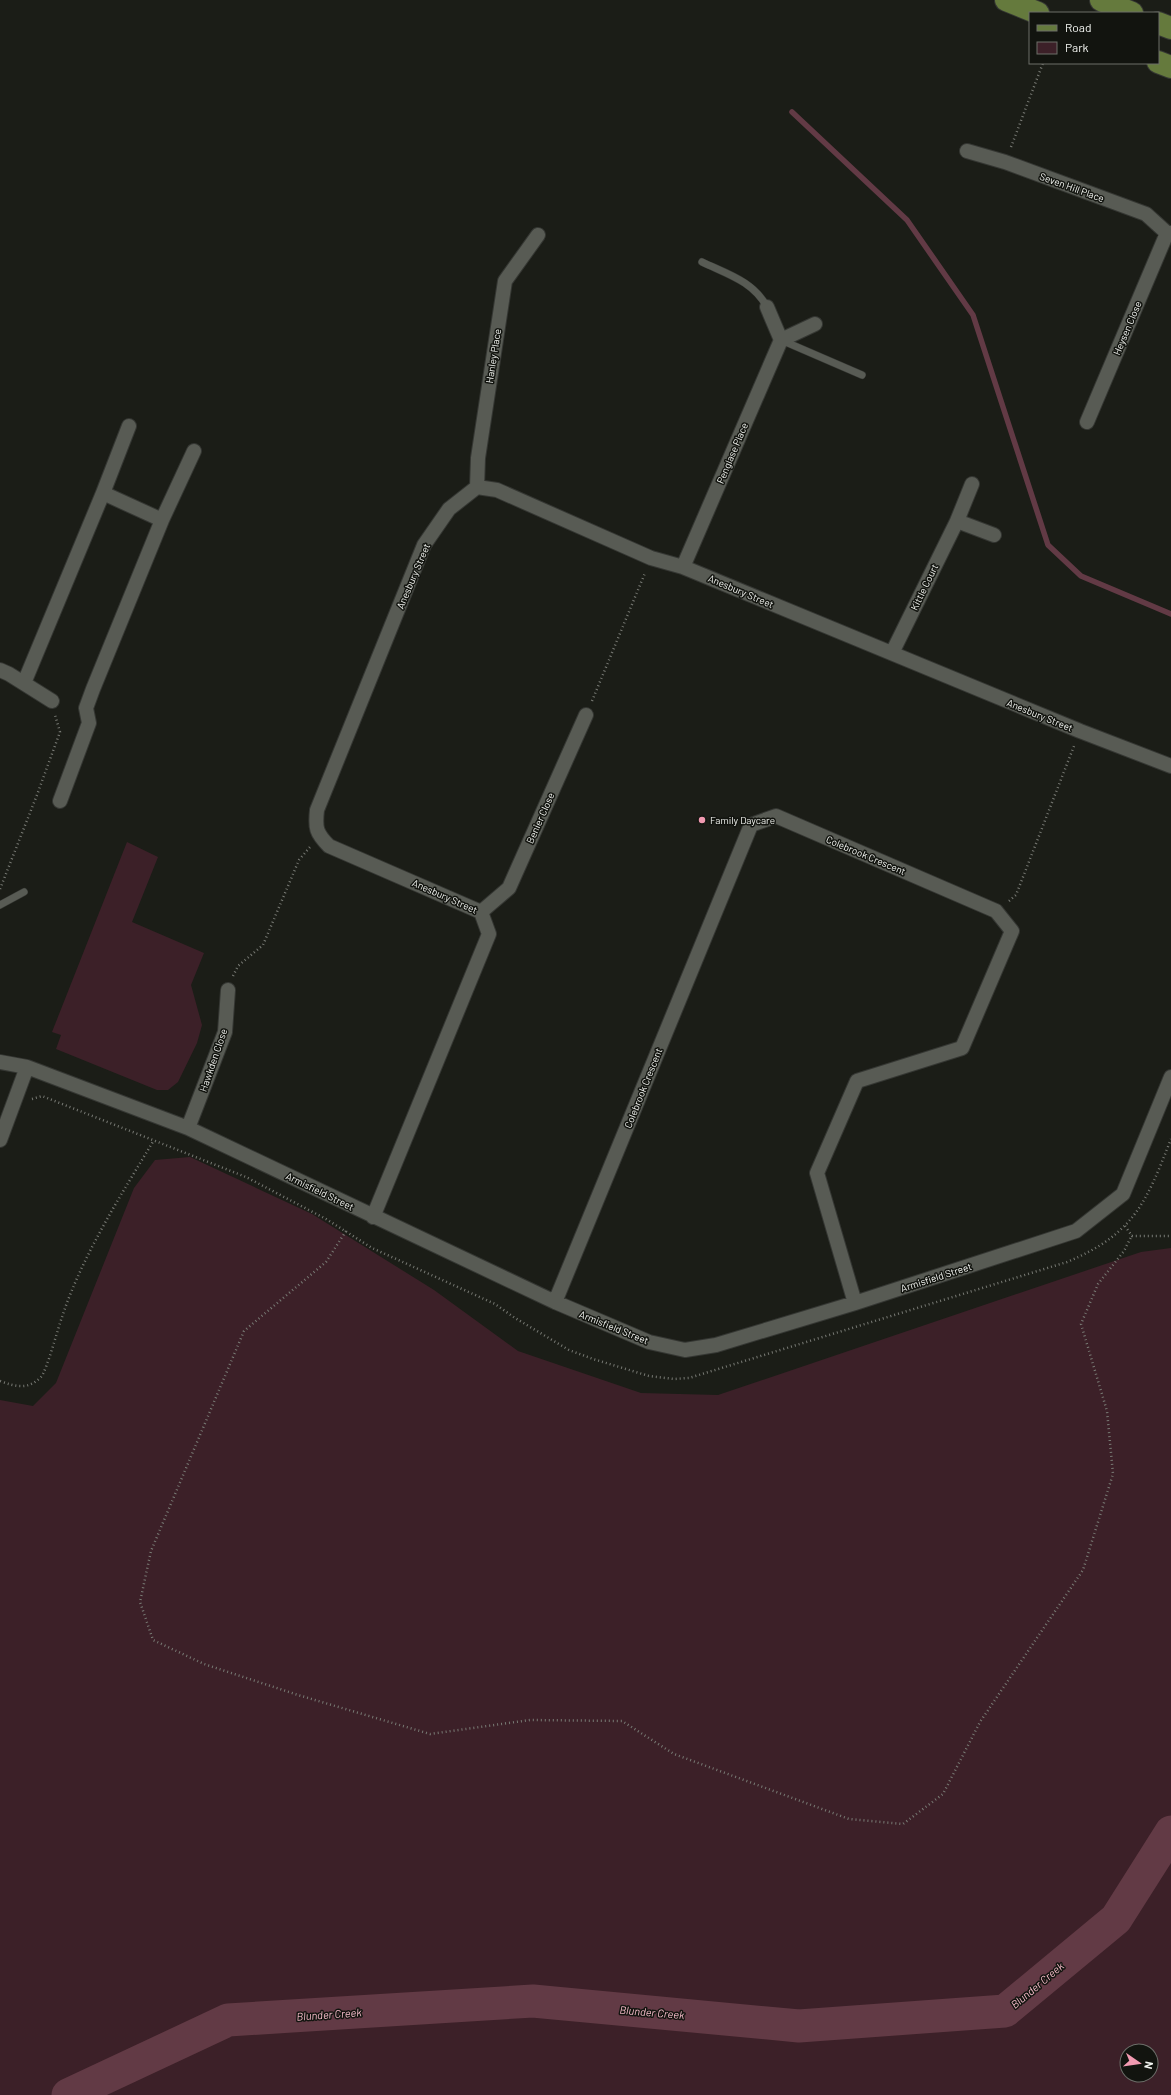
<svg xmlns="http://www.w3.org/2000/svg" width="1171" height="2095" viewBox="0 0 1171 2095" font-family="Barlow,sans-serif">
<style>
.green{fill:#3c2028;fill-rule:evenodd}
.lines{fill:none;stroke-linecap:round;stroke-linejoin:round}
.stream{stroke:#623a45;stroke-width:5.5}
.river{stroke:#623a45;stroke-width:33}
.service-casing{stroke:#353733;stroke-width:8}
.minor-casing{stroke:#353733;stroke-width:16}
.primary-casing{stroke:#353733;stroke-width:24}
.path{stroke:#787a74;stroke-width:2.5;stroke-dasharray:1 3;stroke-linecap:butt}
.service{stroke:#585b54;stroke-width:7}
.minor{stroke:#585b54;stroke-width:14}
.primary{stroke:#657a3d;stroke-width:22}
.poi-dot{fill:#f19ab1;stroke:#12140f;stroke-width:1.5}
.labels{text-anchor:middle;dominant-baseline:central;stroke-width:3;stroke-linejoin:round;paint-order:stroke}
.street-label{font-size:10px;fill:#f3f5f1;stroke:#12140f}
.poi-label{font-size:10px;fill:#f3f5f1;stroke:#12140f;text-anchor:start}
.water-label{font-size:11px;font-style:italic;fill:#f8bdcb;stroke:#12140f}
</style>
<rect width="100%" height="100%" fill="#1b1d17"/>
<path class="green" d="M127 842 158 857 132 922 204 953 191 985 202 1025 197 1043 178 1082 168 1090H157L56 1049 61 1035 52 1032Z
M190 1157 312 1214 434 1290 518 1351 641 1393 718 1395 1141 1252 1171 1248V2095H0V1400L33 1406 56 1383 134 1188 155 1160ZM1127 2051H1151V2075H1127Z"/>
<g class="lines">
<path class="stream" d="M792 112 907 220 973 315 1048 545 1081 576 1171 614"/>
<path class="river" d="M68 2095 228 2020 533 2001 799 2026 1005 2011 1116 1919 1171 1832"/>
<g class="service-casing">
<path id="service" d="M702 262C727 274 753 281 767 307
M781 340 862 375
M0 905 24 892"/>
</g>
<g class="minor-casing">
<path id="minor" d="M967 151 1005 162 1146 214 1167 233H1171
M767 307 781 340
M1087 422 1167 233
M129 426 103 493 162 520 194 451
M477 487 478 458 505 281 538 235
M957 521 972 484
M683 567 781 340 815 324
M892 653 957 521 994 535
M0 670 9 674 52 701
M24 683 103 493
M60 801 89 723 86 708 93 689 162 520
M481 912 509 888 586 715
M0 1062 27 1067 188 1128 555 1302 649 1342 685 1350 716 1345 855 1303 1076 1231 1123 1194 1171 1077
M188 1128 225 1032 228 990
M0 1140 27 1067
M373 1217 489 934 481 912 329 846C316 833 315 828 317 810L424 545 449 509 477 487 497 490 651 558 683 567 1080 731 1171 766
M555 1302 751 825 776 816 996 911 1012 931 962 1048 857 1081 817 1173 855 1303"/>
</g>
<g class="primary-casing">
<path id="primary" d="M1006 0 1038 13
M1101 0 1132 13
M1158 23 1171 28
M1158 62 1171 67"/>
</g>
<path class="path" d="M1011 147 1043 63
M592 701 645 573
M0 889 37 795 60 732 55 715
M1009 901 1016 895 1074 746
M233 976 238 966 263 945 299 860 310 847
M32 1099 42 1096 246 1177 326 1219 372 1248 495 1304 515 1318 569 1350 593 1359 649 1376 674 1379 689 1378 1067 1262C1134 1234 1146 1203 1171 1139
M1125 1226 1132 1236H1171
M346 1231 326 1262 244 1331 151 1551 140 1602 153 1640 204 1664 298 1695 430 1734 530 1720 622 1721 674 1754 849 1819 903 1824 943 1794 980 1722 1083 1570 1113 1474 1107 1411 1081 1324 1098 1284 1124 1251 1132 1235
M0 1381C16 1387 28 1390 41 1377 47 1370 58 1328 62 1317 82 1256 121 1195 154 1140"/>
<use href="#service" class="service"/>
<use href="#minor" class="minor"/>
<use href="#primary" class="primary"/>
</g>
<circle class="poi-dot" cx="702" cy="820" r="4"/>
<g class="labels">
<g class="street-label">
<text transform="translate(1072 187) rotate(20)">Seven Hill Place</text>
<text transform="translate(1127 328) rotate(-67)">Heysen Close</text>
<text transform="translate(493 356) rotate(-81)">Hanley Place</text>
<text transform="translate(732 453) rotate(-67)">Penglase Place</text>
<text transform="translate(413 576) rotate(-67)">Anesbury Street</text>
<text transform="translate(924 587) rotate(-64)">Kittle Court</text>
<text transform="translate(741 591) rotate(23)">Anesbury Street</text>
<text transform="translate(1040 715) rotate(22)">Anesbury Street</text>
<text transform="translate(540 818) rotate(-66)">Benier Close</text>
<text transform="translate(866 855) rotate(23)">Colebrook Crescent</text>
<text transform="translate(445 896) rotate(24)">Anesbury Street</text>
<text transform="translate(213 1060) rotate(-71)">Hawkden Close</text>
<text transform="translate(643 1088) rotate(-68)">Colebrook Crescent</text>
<text transform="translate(320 1191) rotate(26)">Armisfield Street</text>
<text transform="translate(936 1277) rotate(-18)">Armisfield Street</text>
<text transform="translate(614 1327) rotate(22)">Armisfield Street</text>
</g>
<g class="poi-label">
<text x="710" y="820">Family Daycare</text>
</g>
<g class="water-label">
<text transform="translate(1037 1985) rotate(-40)">Blunder Creek</text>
<text transform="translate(652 2012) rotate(5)">Blunder Creek</text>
<text transform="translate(329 2014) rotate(-4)">Blunder Creek</text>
</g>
</g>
<rect x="1029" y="12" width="130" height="52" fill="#12140f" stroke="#6c6e69"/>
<rect x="1037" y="25" width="20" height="6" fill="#657a3d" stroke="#6c6e69"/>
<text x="1065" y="32" font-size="12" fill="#f3f5f1">Road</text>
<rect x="1037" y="42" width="20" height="12" fill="#3c2028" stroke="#6c6e69"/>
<text x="1065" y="52" font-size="12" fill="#f3f5f1">Park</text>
<g transform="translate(1139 2063) rotate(103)"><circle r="19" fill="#12140f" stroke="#6c6e69"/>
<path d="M0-3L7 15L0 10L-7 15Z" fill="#f19ab1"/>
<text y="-6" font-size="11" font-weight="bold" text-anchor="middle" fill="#f3f5f1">N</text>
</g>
</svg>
